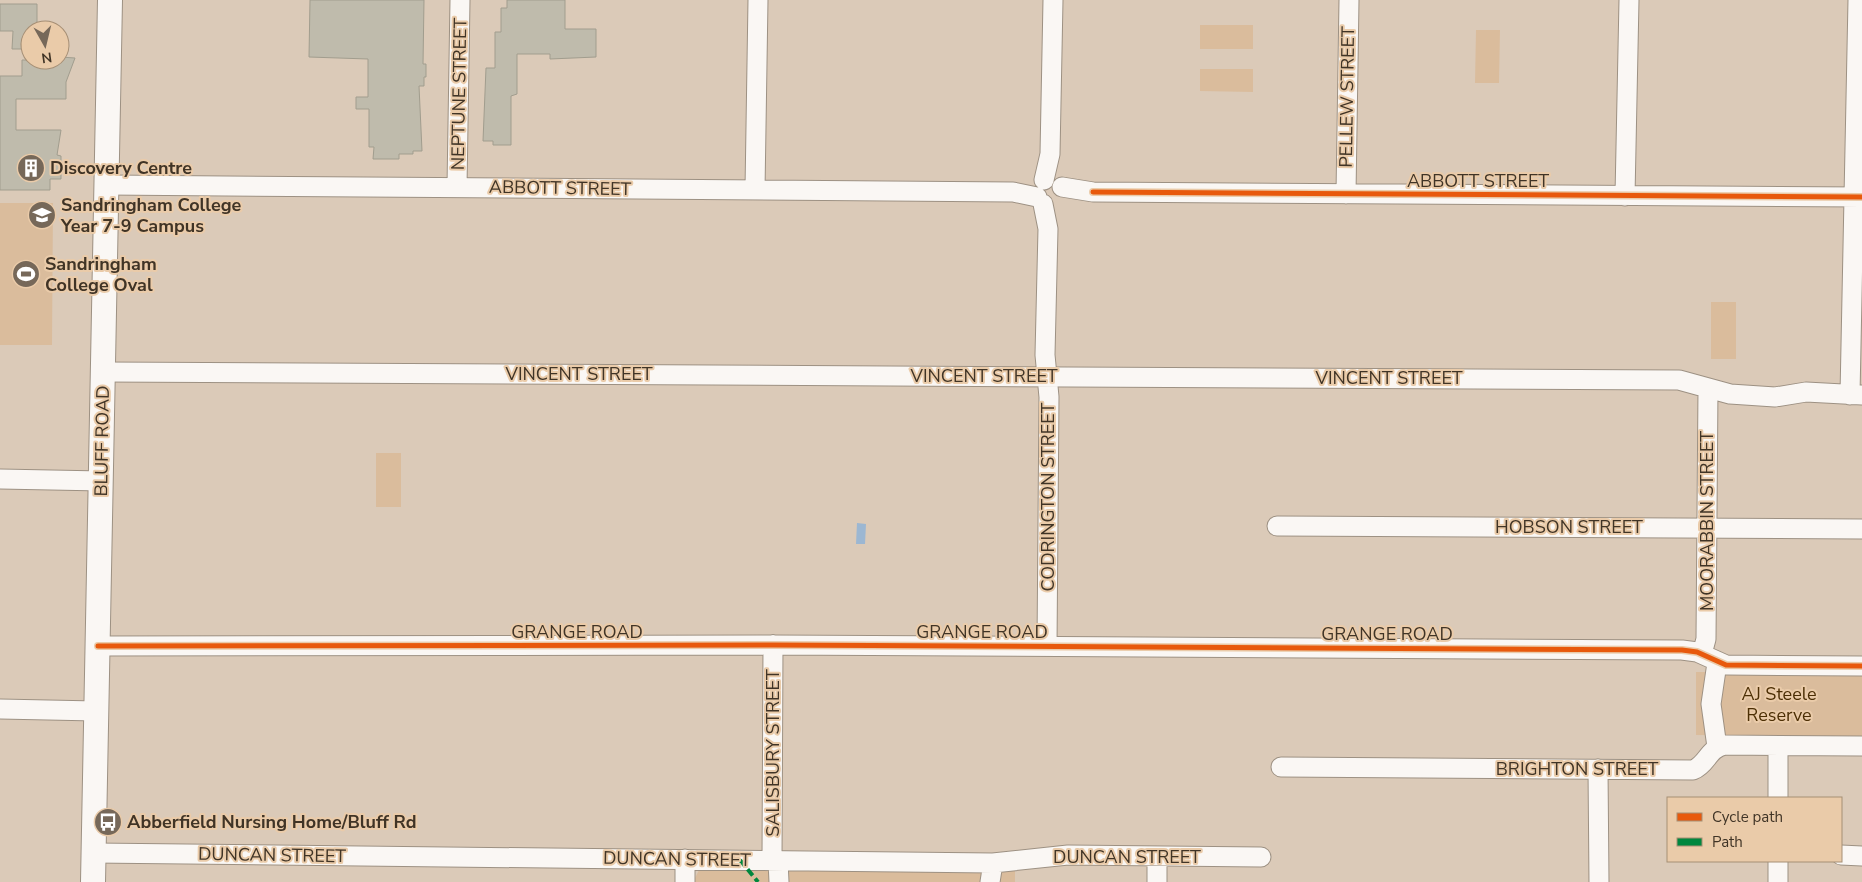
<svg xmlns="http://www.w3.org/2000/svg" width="1862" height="882" viewBox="0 0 1862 882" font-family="'Nunito Sans',sans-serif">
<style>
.green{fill:#dabc9c}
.water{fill:#9cb7d2}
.building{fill:#bfbbac;stroke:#a19d8e}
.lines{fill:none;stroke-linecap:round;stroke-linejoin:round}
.minor-casing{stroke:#9d9183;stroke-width:21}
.major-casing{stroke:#9d9183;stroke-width:26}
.minor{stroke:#faf7f4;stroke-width:19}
.major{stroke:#faf7f4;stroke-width:24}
.quiet{stroke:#00873e;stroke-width:4;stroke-dasharray:8 4;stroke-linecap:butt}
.cycleway-casing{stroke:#eacba9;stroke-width:8}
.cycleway{stroke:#e8590c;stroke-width:5}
.labels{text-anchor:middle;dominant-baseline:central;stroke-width:4;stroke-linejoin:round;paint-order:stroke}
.street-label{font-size:18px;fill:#403426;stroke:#eacba9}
.poi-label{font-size:18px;font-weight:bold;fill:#403426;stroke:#eacba9;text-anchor:start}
.park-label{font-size:18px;fill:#4c2f05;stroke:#eacba9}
</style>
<rect width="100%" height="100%" fill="#dbcab8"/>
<path class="green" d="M1200 25H1253V49H1200Z
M1476 30H1500L1499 83H1475Z
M1200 69H1253V92L1200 91Z
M0 203H53L52 345H0Z
M1711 302H1736V359H1711Z
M376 453H401V507H376Z
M1696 672 1862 673V737L1696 735Z
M709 867 1015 871V882H693L699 870Z"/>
<path class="water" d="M857 523 866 524 865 544H856Z"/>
<path class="building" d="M310 0H424L423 64H426V77H424V86H419L422 151H413V154H399V159H373L374 147H369V109H356V97H368V59L309 57Z
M507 0H565V29H596V57L550 59V54H517V94L511 96V145H493V141H483L486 68H495V32H501V8H507Z
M0 4H37V30H30V49H12L13 31H0Z
M60 57 75 58 66 82V99H16V130H61L57 155 61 156V179H50V190H0V76H22V60H60Z"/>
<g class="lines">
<g class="minor-casing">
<path id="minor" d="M1044 180 1050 154 1053 0
M107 185 1013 192 1037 197
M457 187 460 0
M1062 187 1093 192 1862 197
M755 190 758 0
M1346 194 1349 0
M1625 196 1629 0
M1043 204 1048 229 1045 355 1049 397 1047 646
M103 372 1679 380 1730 394 1775 397 1806 392 1862 395
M1850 395 1858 0
M0 479 102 481
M1277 526 1862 529
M98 646 773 645 1682 650 1697 652 1726 665 1862 666
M1702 654 1706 639 1708 388
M0 709 96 711
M1778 746V798
M1717 747 1711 704 1717 663
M1281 767 1693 770C1708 764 1707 749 1725 745L1862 746
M1598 769 1599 882
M93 853 993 863 1068 855 1261 857
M1841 855 1862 856
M1157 857V882
M772 861 773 645
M778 861 779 882
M1778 861V882
M685 882V859
M990 882 993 863"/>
</g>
<g class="major-casing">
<path id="major" d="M93 882 110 0"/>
</g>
<use href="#minor" class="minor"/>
<use href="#major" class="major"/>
<path class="quiet" d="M740 860 758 882"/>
<g class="cycleway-casing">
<path id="cycleway" d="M1093 192 1862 197
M98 646 773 645 1682 650 1697 652 1726 665 1862 666"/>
</g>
<use href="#cycleway" class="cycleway"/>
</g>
<defs>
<g id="building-disc" transform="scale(1.4375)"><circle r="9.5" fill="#766859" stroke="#eacba9"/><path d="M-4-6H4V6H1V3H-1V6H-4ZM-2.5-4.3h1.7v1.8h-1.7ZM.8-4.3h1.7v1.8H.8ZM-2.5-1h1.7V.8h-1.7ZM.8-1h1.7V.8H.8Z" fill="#fff"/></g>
<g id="school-disc" transform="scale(1.4375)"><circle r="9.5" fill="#766859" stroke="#eacba9"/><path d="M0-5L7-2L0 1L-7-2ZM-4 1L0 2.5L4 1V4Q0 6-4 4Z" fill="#fff"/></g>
<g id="stadium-disc" transform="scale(1.4375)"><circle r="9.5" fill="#766859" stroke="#eacba9"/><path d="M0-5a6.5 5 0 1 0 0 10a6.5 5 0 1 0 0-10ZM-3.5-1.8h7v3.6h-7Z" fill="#fff"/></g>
<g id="bus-disc" transform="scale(1.4375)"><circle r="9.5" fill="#766859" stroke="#eacba9"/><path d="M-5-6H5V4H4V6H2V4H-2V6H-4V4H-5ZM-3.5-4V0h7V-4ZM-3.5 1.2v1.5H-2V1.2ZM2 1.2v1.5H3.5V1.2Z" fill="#fff"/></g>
</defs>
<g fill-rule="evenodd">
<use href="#building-disc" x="31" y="168"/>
<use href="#school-disc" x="42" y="215"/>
<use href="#stadium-disc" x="26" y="274"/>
<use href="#bus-disc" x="108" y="822"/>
</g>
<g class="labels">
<g class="street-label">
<text transform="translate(459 94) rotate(-89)">NEPTUNE STREET</text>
<text transform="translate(1347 97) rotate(-89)">PELLEW STREET</text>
<text x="1478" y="181">ABBOTT STREET</text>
<text transform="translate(560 188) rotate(1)">ABBOTT STREET</text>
<text x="579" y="374">VINCENT STREET</text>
<text x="984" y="376">VINCENT STREET</text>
<text x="1389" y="378">VINCENT STREET</text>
<text transform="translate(102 441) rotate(-89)">BLUFF ROAD</text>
<text transform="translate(1048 497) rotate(-90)">CODRINGTON STREET</text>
<text transform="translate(1707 521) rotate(-90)">MOORABBIN STREET</text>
<text x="1569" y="527">HOBSON STREET</text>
<text x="577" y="632">GRANGE ROAD</text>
<text x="982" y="632">GRANGE ROAD</text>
<text x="1387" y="634">GRANGE ROAD</text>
<text transform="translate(773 753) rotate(-90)">SALISBURY STREET</text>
<text x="1577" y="769">BRIGHTON STREET</text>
<text transform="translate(272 855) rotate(1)">DUNCAN STREET</text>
<text x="1127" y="857">DUNCAN STREET</text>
<text transform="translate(677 859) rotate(1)">DUNCAN STREET</text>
</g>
<g class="poi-label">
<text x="50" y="168">Discovery Centre</text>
<text x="61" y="205">Sandringham College<tspan x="61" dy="21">Year 7-9 Campus</tspan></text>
<text x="45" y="264">Sandringham<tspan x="45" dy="21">College Oval</tspan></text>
<text x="127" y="822">Abberfield Nursing Home/Bluff Rd</text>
</g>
<g class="park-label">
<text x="1779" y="694">AJ Steele<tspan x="1779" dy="21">Reserve</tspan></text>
</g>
</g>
<rect x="1667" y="797" width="175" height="65" fill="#eacba9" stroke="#a68f75"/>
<rect x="1677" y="813" width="25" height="8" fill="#e8590c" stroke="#a68f75"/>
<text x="1712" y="822" font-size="15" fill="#403426">Cycle path</text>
<rect x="1677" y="838" width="25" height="8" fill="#00873e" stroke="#a68f75"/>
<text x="1712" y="847" font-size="15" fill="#403426">Path</text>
<g transform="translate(45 45) rotate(172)"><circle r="24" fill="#eacba9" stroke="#a68f75"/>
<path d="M0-4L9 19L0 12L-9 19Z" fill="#766859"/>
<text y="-8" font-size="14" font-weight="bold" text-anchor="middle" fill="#403426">N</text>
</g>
</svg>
